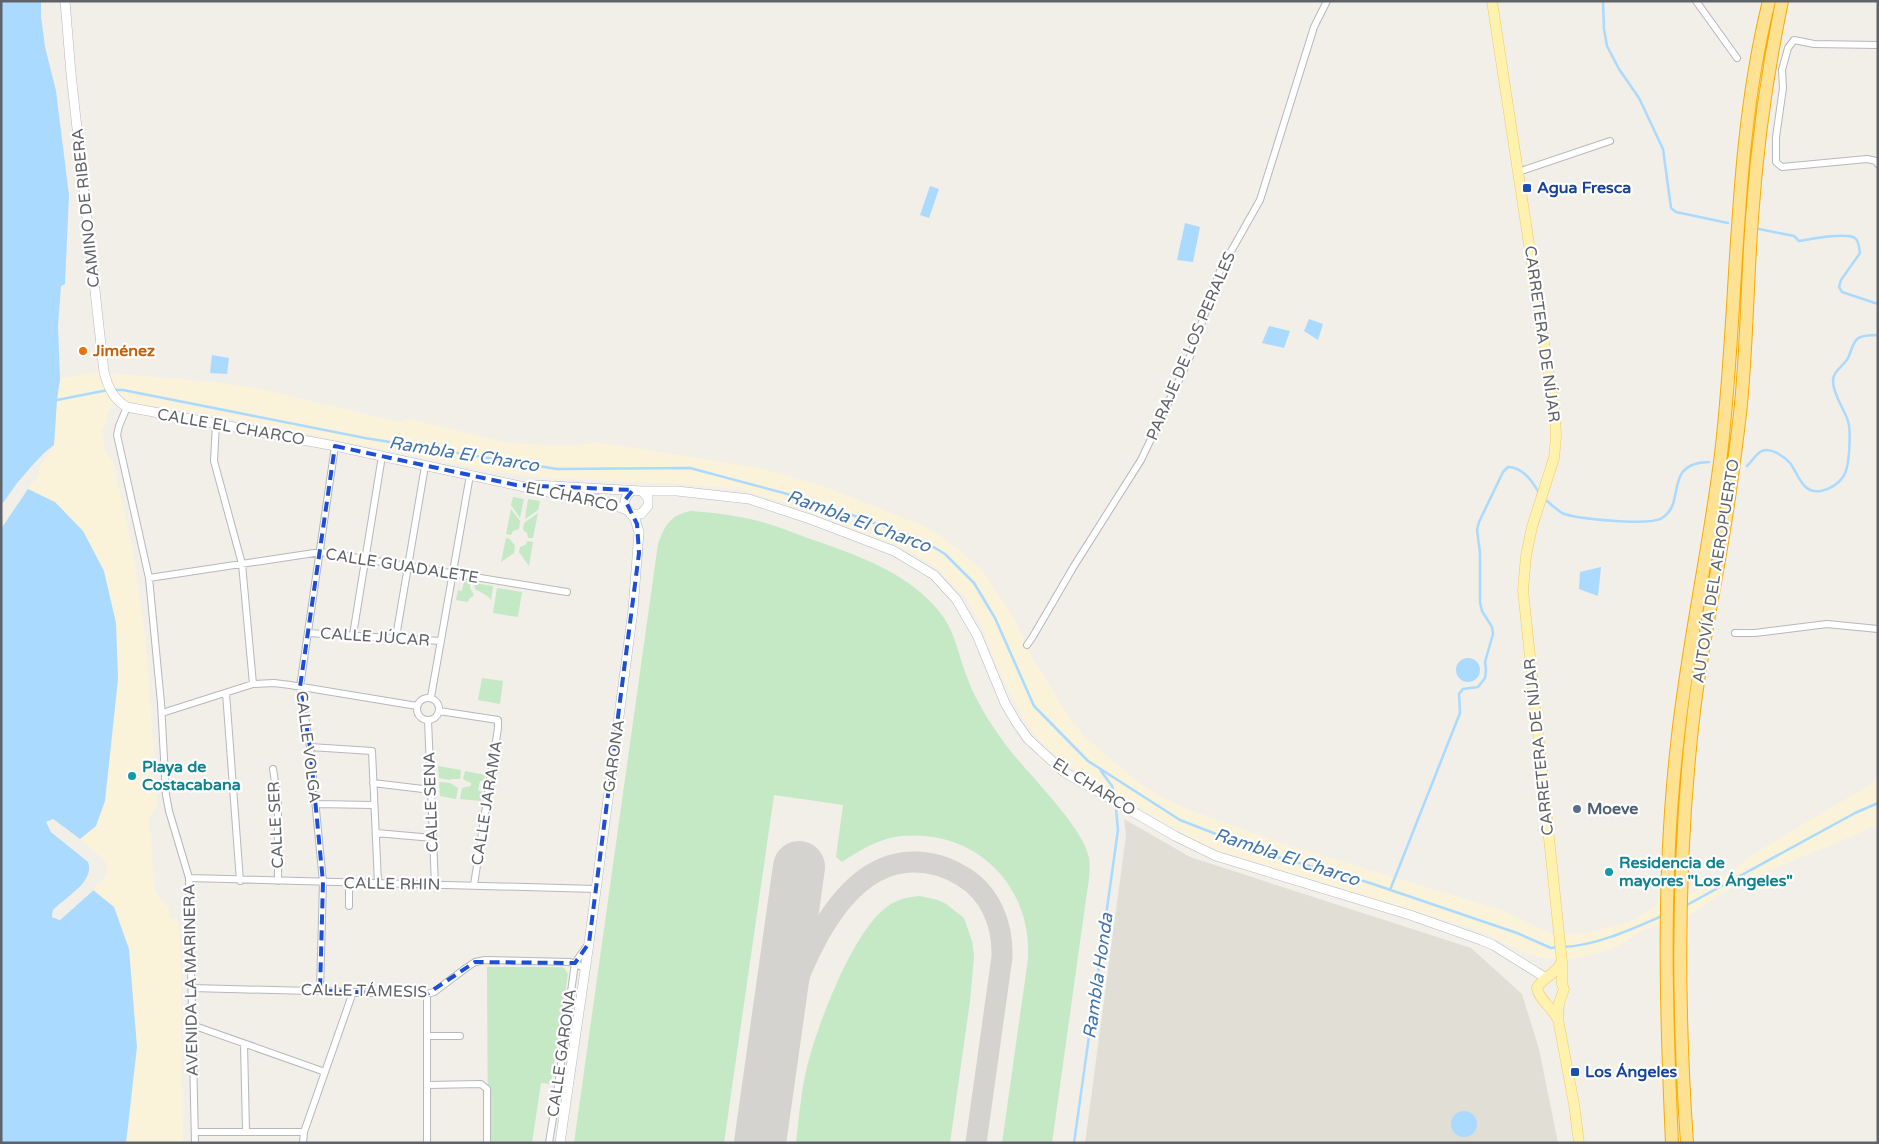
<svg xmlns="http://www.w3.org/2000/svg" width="1879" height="1144" viewBox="0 0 1879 1144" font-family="'Varela Round',sans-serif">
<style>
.education{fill:#e1ded6}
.green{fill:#c5e8c5}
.sand{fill:#fbf3d9}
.water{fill:#aadaff}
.pier{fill:#f1efe8}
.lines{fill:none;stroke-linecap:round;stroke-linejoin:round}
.stream{stroke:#aadaff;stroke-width:2.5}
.taxiway{stroke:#d4d3d0;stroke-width:21}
.runway{stroke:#d4d3d0;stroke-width:52}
.minor-casing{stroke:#b5b8bc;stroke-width:8}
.secondary-casing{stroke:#b6babf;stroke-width:10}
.primary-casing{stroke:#f2c960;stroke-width:11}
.motorway-casing{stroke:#f9ab00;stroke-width:14}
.minor{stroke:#fff;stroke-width:6}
.secondary{stroke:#fff;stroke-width:9}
.primary{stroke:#fff2af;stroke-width:10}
.motorway{stroke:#fde293;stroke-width:12}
.marked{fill:none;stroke:#1d4ed8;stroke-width:4;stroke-dasharray:10 6;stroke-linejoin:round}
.transit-dot{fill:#1a4fb4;stroke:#fff;stroke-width:2}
.food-dot{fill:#e8710a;stroke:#fff;stroke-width:2}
.culture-dot{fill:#0f9aa8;stroke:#fff;stroke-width:2}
.service-dot{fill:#5c6f8a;stroke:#fff;stroke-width:2}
.labels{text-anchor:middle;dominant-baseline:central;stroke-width:4.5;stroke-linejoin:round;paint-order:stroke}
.transit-label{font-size:16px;font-weight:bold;fill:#164399;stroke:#fff;text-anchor:start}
.street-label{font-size:16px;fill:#5f6368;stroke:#fff}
.food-label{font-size:16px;font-weight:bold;fill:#c56008;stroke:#fff;text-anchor:start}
.culture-label{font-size:16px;font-weight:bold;fill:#0d838f;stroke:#fff;text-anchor:start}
.service-label{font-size:16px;font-weight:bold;fill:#4e5e75;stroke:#fff;text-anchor:start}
.water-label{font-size:18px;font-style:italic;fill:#4174aa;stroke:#fff}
</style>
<rect width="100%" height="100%" fill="#f1efe8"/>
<path class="education" d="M1124 819 1190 857 1471 948 1522 994 1539 1049 1558 1143H1085L1126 835Z"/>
<path class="green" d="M513 497 524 499 520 518 511 505Z
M528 499 540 501 538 510 525 519Z
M511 509 520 521 519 529 513 531 511 535 506 534Z
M691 511C708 512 724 514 740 517 763 521 784 529 805 537 854 554 913 573 944 618 956 636 959 657 967 677 975 701 994 729 1009 749 1029 775 1084 828 1089 858 1091 871 1088 886 1086 899L1052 1143H1002L1028 959C1032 886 977 829 901 836 880 838 860 850 842 862L836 857 843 805 774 795 724 1143H574L658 544C665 525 670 515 691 511Z
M538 513 533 538H528L527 533 523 530 524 523Z
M506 538 510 539 515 546 514 553 501 562Z
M528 541 533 542 529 566 519 552 520 547 525 545Z
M464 581 470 582V588L474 595 469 599 468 602 456 600 458 590 462 591Z
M474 583 493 586 491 600C487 594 481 593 475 589Z
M497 588 522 592 518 617 493 613Z
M482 678 503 681 500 704 478 700Z
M438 766 461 770 460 779H452L450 780 439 778Z
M465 771 485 775 484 781H480L478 790 482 792 481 801 460 799 462 788 471 786V783L463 779Z
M439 782 450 783 458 788 456 799 440 796Z
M920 896 938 900 946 904 964 918 972 941 974 956 970 1001 950 1143H796C799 1118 801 1091 807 1067 817 1026 853 930 888 906 898 899 908 897 920 896Z
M487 967H561L564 968 568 974 551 1084 541 1083 532 1143H488Z"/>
<path class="sand" d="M95 372 225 383 260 389 399 422 409 419 508 443 564 446 595 443 614 445 759 468 823 486 924 526 945 539 983 571 1014 618 1030 653 1067 714 1084 736 1136 781 1161 797 1187 809 1281 843 1501 910 1552 934H1581L1629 922 1660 904 1695 892 1732 872 1755 853 1878 780V824C1833 846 1786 862 1741 883 1724 891 1709 903 1693 913 1679 921 1662 924 1646 929 1637 933 1629 940 1620 945 1601 954 1575 960 1554 959 1527 958 1506 943 1483 932L1213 849 1194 840 1073 769 1047 748 1034 734 1023 718 997 667 981 624 967 599 938 569 915 554 901 547 777 500 737 489 682 484 546 478 490 471 215 415 118 401 107 412V422L101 430 105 450 113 462 132 546 146 643 157 806 149 818 155 891 169 909 171 918H177L180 932 183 1143H126L132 1101 131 988 129 949 114 907 93 890 106 876V862L80 839 96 826 111 751 118 679 116 623 55 502 28 489 39 474V467L54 445 57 400 60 379Z"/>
<path class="water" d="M1 1H41V16L45 47 56 91 69 195 65 284 61 286 58 326 60 379 57 400 54 445C33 461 17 484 1 506Z
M930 186 939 189 929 218 920 215Z
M1185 223 1200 227 1193 262 1177 260Z
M1309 319 1323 324 1318 340 1304 331Z
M1269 326 1290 331 1284 348 1262 343Z
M212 355 229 358 227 374 210 373Z
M28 489 55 502 83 531 104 571 116 623 118 679 105 801 96 826 80 839 53 819 47 822 51 832 89 862C93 883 67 897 53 910L52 917 60 920 93 890 114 907 129 949 137 1047 126 1143H1V529Z
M1601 567 1598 596 1579 589 1580 572Z
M1456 670a12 12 0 1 1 24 0a12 12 0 1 1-24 0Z
M1451 1124a13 13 0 1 1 26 0a13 13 0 1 1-26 0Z"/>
<path class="pier" d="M54 445 19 485 1 508V506L17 483 43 454Z
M53 819 82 841H79L53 822 50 823 53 831 90 860 93 870 91 877 84 886 55 912V916L60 918 92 889H95L60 920 52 917 53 910 82 885 88 876 90 870 88 862 51 832 46 822Z"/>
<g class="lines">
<path class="stream" d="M1603 1 1604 29 1607 46 1619 69 1639 98 1663 149 1671 208 1676 212 1728 223
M1759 229 1794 236 1799 241C1811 239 1846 232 1855 238 1859 241 1859 248 1860 253L1841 280 1839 287 1842 292 1878 304
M114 390H123L365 438 557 469 690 468 810 500 922 540 945 554 974 583 995 618 1034 706 1088 761 1180 820 1270 855 1367 882 1517 933 1551 948 1557 947
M57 400 108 390
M1747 466C1751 462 1755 456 1760 452 1769 446 1784 456 1790 463 1799 475 1802 494 1821 491 1830 489 1838 484 1843 477 1850 468 1851 431 1848 421 1844 408 1833 395 1833 381 1833 370 1845 366 1849 356 1855 337 1857 335 1878 335
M1547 501C1552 505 1557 510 1562 513 1576 519 1650 526 1662 518 1687 503 1662 463 1709 462
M1101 771 1112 786 1114 793
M1390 890 1460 713 1459 694 1463 689 1478 687 1485 678 1486 670 1485 662 1493 634 1492 627 1482 611 1480 602V553L1477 530 1479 522 1503 472 1508 467C1522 467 1533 482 1539 493
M1685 906 1855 813 1878 803
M1563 947C1595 946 1632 929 1662 916
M1074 1143 1118 830 1116 809"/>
<path class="taxiway" d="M774 1046C795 983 833 861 915 862 932 862 947 867 962 876 991 893 1003 925 1002 957L976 1143"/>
<path class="runway" d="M760 1143 799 867"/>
<g class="minor-casing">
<path id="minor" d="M1696 1 1737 58
M1878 45 1814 44 1794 40 1788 48 1782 70 1783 88 1776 137V162L1782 167 1867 159 1876 161 1878 164
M1518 172 1610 141
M127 407 119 426 117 435 149 578 161 703 166 795 169 811 189 878 195 1143
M216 423 214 461 242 564 253 684
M149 578 321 552 567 592
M308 633 441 641
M1735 633H1755L1827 624 1878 629
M353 635 382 456
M396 637 425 466
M1027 645 1032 638 1074 566 1141 460 1189 359 1220 271 1260 200 1314 27 1327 1
M226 693 240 881
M431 697 470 475
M417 709a11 11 0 1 1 22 0a11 11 0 1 1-22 0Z
M439 711 498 720V728L474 885
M162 713 253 684 274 683 290 685 417 706
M428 720 435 885
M310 747 372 751 378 883
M273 769 278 801V881
M373 783 431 790
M316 804 374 805
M376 833 433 838
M189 878 596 889
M349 906V883
M575 963 587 946
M192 988 427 994 434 992 466 968 475 962 485 960 570 962 585 968
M320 991 323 882 310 747 300 687 335 446
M192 1025 325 1072
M428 1036H460
M244 1044 246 1131
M427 1085 481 1084 487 1089V1143
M195 1132H304
M303 1143 304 1132 353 992
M427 1143V994
M549 1143 557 1093 575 963"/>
</g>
<g class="secondary-casing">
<path id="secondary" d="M65 1 71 74 104 372C108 387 113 399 127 407L335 446 548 492 601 500 627 510
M534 485 642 491 648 498V506L641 514H631
M642 491H677L749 499 810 519 894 551 934 575 956 599 977 635 1005 703 1016 722 1028 739 1064 772 1175 836 1216 856 1410 915 1481 940 1493 945 1546 978
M560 1143 589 943 633 610 639 532 635 519 625 507V500L628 494 633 490"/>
</g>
<g class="primary-casing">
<path id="primary" d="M1492 1 1555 415 1556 437 1554 458 1532 527 1526 556 1523 590 1562 962V984L1564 989 1559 1003 1558 1019 1574 1104 1579 1143
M1557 1018C1552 1007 1539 1000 1537 988 1543 977 1555 975 1561 963"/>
</g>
<g class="motorway-casing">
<path id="motorway" d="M1672 1143C1666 1010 1662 878 1677 745 1687 647 1709 552 1721 454 1739 303 1732 150 1769 1
M1687 1143C1677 999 1677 854 1694 711 1702 644 1717 578 1727 511 1732 479 1736 447 1740 414 1747 349 1747 283 1752 218 1757 145 1767 73 1782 1"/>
</g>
<use href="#minor" class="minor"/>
<use href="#secondary" class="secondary"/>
<use href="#primary" class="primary"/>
<use href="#motorway" class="motorway"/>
</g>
<path class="marked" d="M335 446 516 485 633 490 625 500 637 524 639 553 589 943 575 963 475 962 427 994 320 991 323 882 310 747 300 687Z"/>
<g class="transit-dot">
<rect x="1522" y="183" width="10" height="10" rx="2.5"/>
<rect x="1570" y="1067" width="10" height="10" rx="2.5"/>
</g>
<circle class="food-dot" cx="83" cy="351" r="5"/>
<g class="culture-dot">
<circle cx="132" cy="776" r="5"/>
<circle cx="1609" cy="872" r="5"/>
</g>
<circle class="service-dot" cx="1577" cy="809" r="5"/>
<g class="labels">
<g class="transit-label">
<text x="1537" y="188">Agua Fresca</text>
<text x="1585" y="1072">Los Ángeles</text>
</g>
<g class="street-label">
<text transform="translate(86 208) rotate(-96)">CAMINO DE RIBERA</text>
<text transform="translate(1542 334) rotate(82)">CARRETERA DE NÍJAR</text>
<text transform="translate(1191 346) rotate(-67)">PARAJE DE LOS PERALES</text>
<text transform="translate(231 427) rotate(10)">CALLE EL CHARCO</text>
<text transform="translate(572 497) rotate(12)">EL CHARCO</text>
<text transform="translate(402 566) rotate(9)">CALLE GUADALETE</text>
<text transform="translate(1716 571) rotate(-81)">AUTOVÍA DEL AEROPUERTO</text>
<text transform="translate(375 637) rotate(4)">CALLE JÚCAR</text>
<text transform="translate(308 747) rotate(83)">CALLE VOLGA</text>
<text transform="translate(1539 747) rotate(-96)">CARRETERA DE NÍJAR</text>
<text transform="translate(614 756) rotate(-82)">GARONA</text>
<text transform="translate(1094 787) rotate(32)">EL CHARCO</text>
<text transform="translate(431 802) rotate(-92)">CALLE SENA</text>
<text transform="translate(487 803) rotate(-81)">CALLE JARAMA</text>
<text transform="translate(276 825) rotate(-93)">CALLE SER</text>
<text transform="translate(392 884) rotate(1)">CALLE RHIN</text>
<text transform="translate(191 980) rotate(-91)">AVENIDA LA MARINERA</text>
<text transform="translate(364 991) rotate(1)">CALLE TÁMESIS</text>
<text transform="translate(562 1053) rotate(-82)">CALLE GARONA</text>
</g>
<g class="food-label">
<text x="93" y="351">Jiménez</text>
</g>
<g class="culture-label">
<text x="142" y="767">Playa de<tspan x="142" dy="18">Costacabana</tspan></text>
<text x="1619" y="863">Residencia de<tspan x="1619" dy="18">mayores "Los Ángeles"</tspan></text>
</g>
<g class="service-label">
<text x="1587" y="809">Moeve</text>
</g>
<g class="water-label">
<text transform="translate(464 454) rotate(9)">Rambla El Charco</text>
<text transform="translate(859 521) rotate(20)">Rambla El Charco</text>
<text transform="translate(1287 857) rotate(18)">Rambla El Charco</text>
<text transform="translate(1098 976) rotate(-82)">Rambla Honda</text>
</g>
</g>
<rect width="1879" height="1144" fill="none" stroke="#5f6368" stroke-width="5"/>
</svg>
